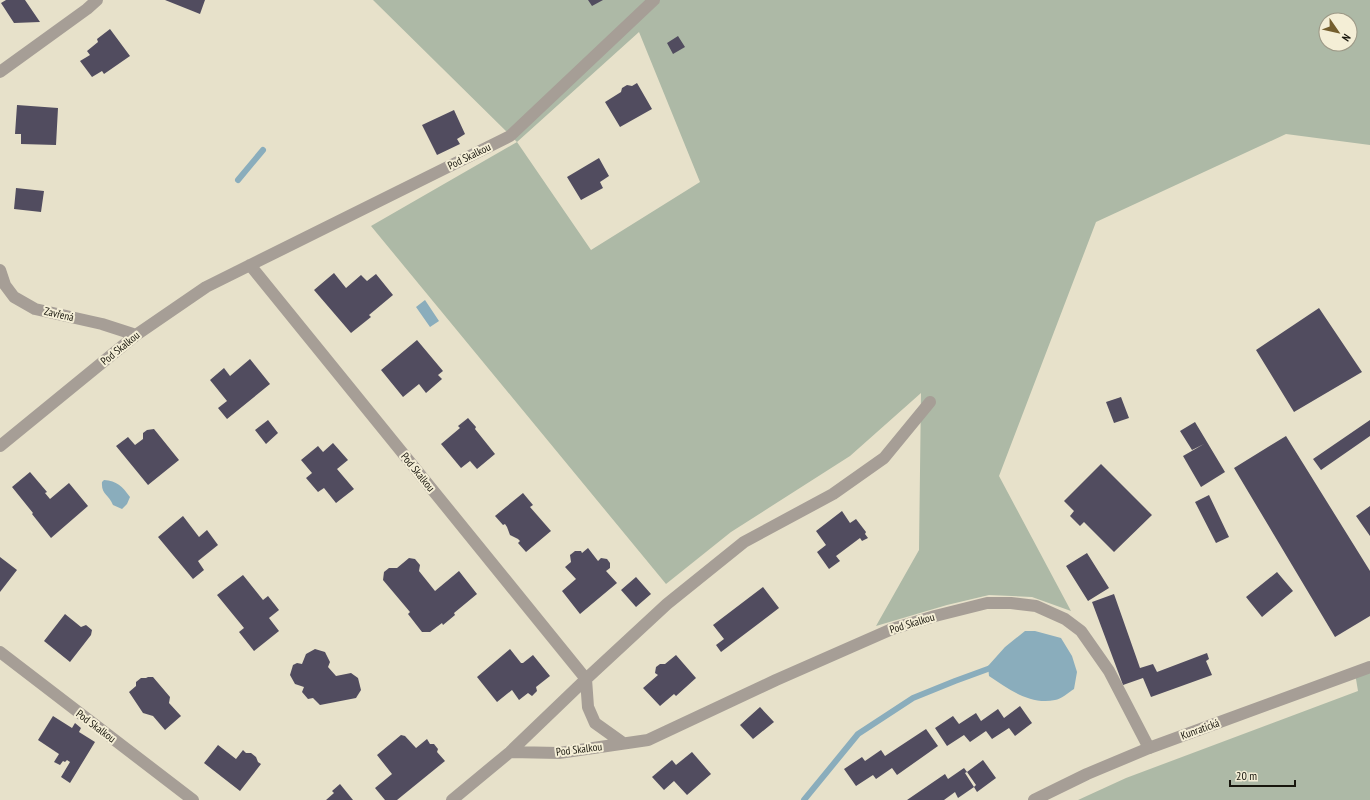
<svg xmlns="http://www.w3.org/2000/svg" width="1370" height="800" viewBox="0 0 1370 800" font-family="'PT Sans Narrow',sans-serif">
<style>
.green{fill:#adb9a6;fill-rule:evenodd}
.water{fill:#8aadbc}
.lines{fill:none;stroke-linecap:round;stroke-linejoin:round}
.stream{stroke:#8aadbc;stroke-width:6}
.building{fill:#514c5f}
.minor{stroke:#a69e96;stroke-width:12}
.tertiary{stroke:#a69e96;stroke-width:12}
.labels{text-anchor:middle;dominant-baseline:central;stroke-width:4;stroke-linejoin:round;paint-order:stroke}
.street-label{font-size:11px;fill:#18160d;stroke:#f4eed6}
</style>
<rect width="100%" height="100%" fill="#e7e1ca"/>
<path class="green" d="M373 0H1370V145L1286 134 1096 222 999 476 1071 611 1032 597 989 595 947 605 876 626 919 550 921 393 850 456 731 532 666 584 371 226 517 142ZM1326 20H1350V44H1326ZM639 32 700 182 591 250 517 142Z
M1370 667V800H1078L1126 778 1358 691 1355 673Z"/>
<path class="water" d="M425 300 439 321 430 327 416 307Z
M104 480C117 481 122 486 130 497L127 504 122 509 113 505C109 494 101 495 102 482Z
M1025 631H1035L1061 638 1072 656 1077 672 1074 689C1068 693 1061 699 1055 700 1029 705 1009 689 989 676L988 666 1005 647Z"/>
<g class="lines">
<path class="stream" d="M238 180 263 150
M804 800 858 734 913 698 955 681 996 666"/>
</g>
<path class="building" d="M6 0H25L40 22 14 23 1 3Z
M165 0H205L200 14Z
M588 0H603L592 6Z
M110 29 130 56 104 74 102 71 92 77 80 61 90 55 87 51 98 42 97 39Z
M678 36 685 47 673 54 667 43Z
M637 83 652 109 620 127 605 102 621 92 622 88 627 85 632 86Z
M17 105 58 108 56 145 21 144V134H15Z
M454 110 465 134 457 139 460 144 437 155 422 125Z
M599 158 609 176 600 182 603 188 581 200 567 177Z
M16 188 44 191 41 212 14 209Z
M334 273 346 288 361 275 367 281 376 274 393 295 369 315 371 317 351 333 314 290Z
M1319 308 1362 372 1294 412 1256 350Z
M417 340 443 371 438 375 442 379 426 393 419 384 403 397 381 370Z
M250 359 270 384 227 419 218 408 227 401 210 380 224 368 230 376Z
M1121 397 1129 418 1114 423 1106 402Z
M468 418 476 427 475 429 495 454 477 469 470 461 461 468 441 444 460 428 458 426Z
M268 420 278 433 266 444 255 430Z
M1370 420V436L1321 470 1313 459Z
M1195 422 1225 472 1201 487 1183 456 1204 444 1192 450 1180 431Z
M154 429 179 460 148 485 116 446 128 437 135 445 143 439V433L147 430Z
M1286 436 1370 571V616L1335 637 1234 468Z
M333 443 348 460 337 469 354 489 336 503 324 488 318 492 306 478 312 473 301 460 318 446 323 452Z
M1101 464 1152 515 1114 552 1084 522 1080 526 1070 516 1074 511 1064 501Z
M30 472 47 492 45 493 50 499 69 483 88 506 51 538 32 514 33 513 12 487Z
M523 493 533 505 530 507 551 531 526 552 518 543 520 541 518 539 510 535 507 527 505 524 503 525 495 516Z
M1209 495 1229 537 1216 543 1195 502Z
M1370 506V536L1356 516Z
M842 511 850 523 856 519 866 532 865 534 868 538 862 541 860 538 836 556 840 561 829 569 817 552 826 545 816 531Z
M183 516 199 537 207 530 218 545 198 561 204 570 193 579 158 537Z
M588 548 598 561 601 558 607 559 610 563V568L606 571 617 583 580 614 562 591 576 579 565 567 571 562 570 555 575 551H581L582 553Z
M1087 553 1109 588 1088 601 1066 566Z
M0 557 17 570 0 592Z
M409 558 415 559 420 565 419 571 435 591 459 571 477 594 454 613 455 615 443 625 442 623 430 632H422L408 614 410 612 383 580 384 572 389 568H397Z
M1277 572 1293 591 1262 617 1246 597Z
M243 575 263 600 268 596 279 610 269 618 279 631 254 651 239 632 244 628 217 595Z
M636 577 651 594 636 607 621 590Z
M763 587 779 608 721 652 716 645 724 639 713 625Z
M1114 594 1140 668 1153 664 1157 672 1207 653 1209 659 1206 661 1212 675 1151 697 1143 678 1123 685 1092 602Z
M65 614 81 627 86 625 92 630 91 635 70 662 44 641Z
M315 649 325 652 330 662 328 667 336 676 351 673 358 678 361 690 356 698 320 705 313 698 308 699 302 692 304 687 295 684 290 675 293 665 297 663 302 664 306 654Z
M510 649 521 663H523L533 655 550 676 536 687 537 691 532 696 528 693 519 700 512 690 497 702 477 677Z
M676 655 696 678 676 696 674 694 660 706 643 688 658 675 655 673 656 667 660 664H665Z
M148 677H153L170 697 169 703 181 716 165 730 153 716 143 713 129 692 136 686V682L141 678H146Z
M1020 706 1032 723 1015 736 1009 728 992 739 986 731 970 742 964 735 947 746 935 728 953 716 959 724 976 713 981 721 998 709 1004 718Z
M760 707 774 722 753 739 740 725Z
M53 716 72 728 75 723 81 728 79 732 95 742 70 783 61 777 70 762 67 760 65 762 63 761 60 765 54 762 59 754 38 740Z
M926 729 938 746 897 775 892 768 876 779 873 775 856 786 844 769 862 757 865 761 881 750 885 756Z
M401 735 405 736 416 748 427 739 430 744H434L438 749 437 752 445 761 397 800H385L375 788 392 774 377 755Z
M218 745 236 759 243 750 246 753H251L256 757 258 762 261 764 240 791 204 763Z
M692 752 711 774 687 795 674 781 664 790 652 777 672 760 676 765Z
M983 760 996 778 977 792 974 787 976 785 967 772 965 773 974 787 958 798 955 792 944 800H907L945 774 948 779 964 768 967 772Z
M340 784 353 800H326L334 793 332 791Z"/>
<g class="lines">
<path class="minor" d="M0 72 87 9 97 0
M250 265 586 679 510 752 452 800
M0 270 5 285 14 297 35 309 102 324 136 335
M0 446 136 335 206 287 510 136 654 0
M0 652 193 800
M623 743 595 723 588 707 586 679 667 604 744 542 833 494 884 458 930 402
M510 752 559 753 648 740 776 680 892 629 935 616 987 603H1011L1036 606 1065 619 1081 631 1109 671 1149 748"/>
<path class="tertiary" d="M1034 800 1087 774 1149 748 1370 667"/>
</g>
<g class="labels">
<g class="street-label">
<text transform="translate(469 156) rotate(-26)">Pod Skalkou</text>
<text transform="translate(59 314) rotate(13)">Zavřená</text>
<text transform="translate(120 348) rotate(-39)">Pod Skalkou</text>
<text transform="translate(418 472) rotate(51)">Pod Skalkou</text>
<text transform="translate(912 623) rotate(-17)">Pod Skalkou</text>
<text transform="translate(96 726) rotate(37)">Pod Skalkou</text>
<text transform="translate(1200 729) rotate(-20)">Kunratická</text>
<text transform="translate(579 749) rotate(-7)">Pod Skalkou</text>
</g>
</g>
<g transform="translate(1338 32) rotate(124)"><circle r="19" fill="#f4eed6" stroke="#9c9886"/>
<path d="M0-3L7 15L0 10L-7 15Z" fill="#745e2e"/>
<text y="-6" font-size="11" font-weight="bold" text-anchor="middle" fill="#18160d">N</text>
</g>
<path d="M1230 780v6h65v-6" fill="none" stroke="#18160d" stroke-width="2"/>
<text x="1236" y="780" font-size="12" fill="#18160d" stroke="#f4eed6" stroke-width="3" paint-order="stroke">20 m</text>
</svg>
